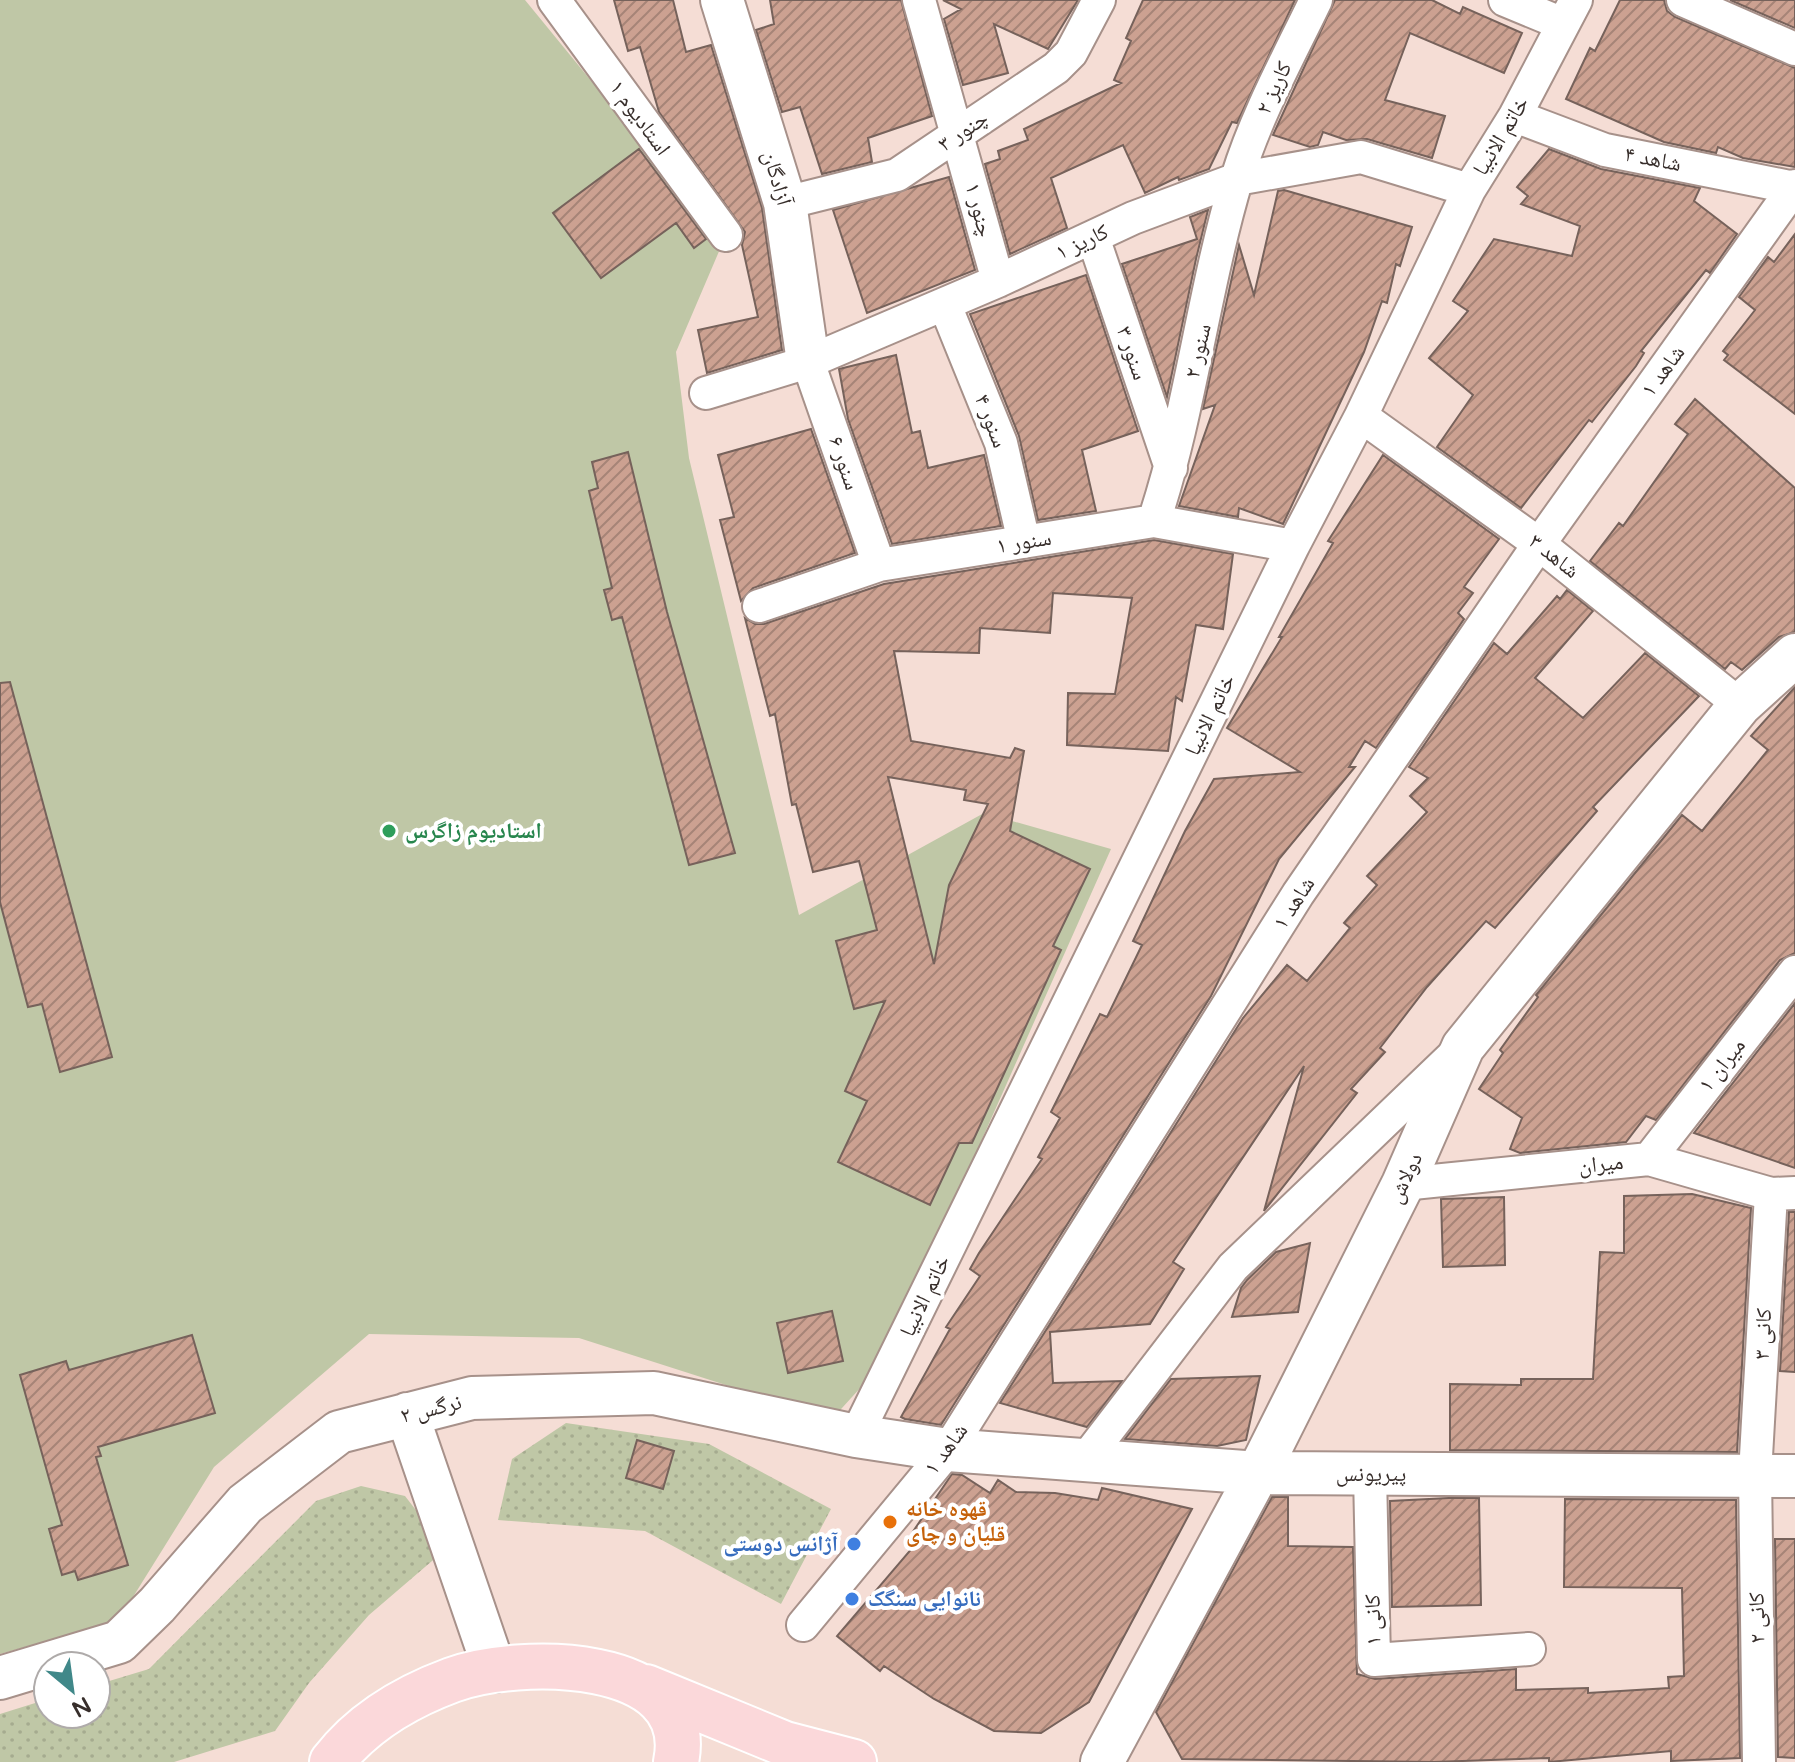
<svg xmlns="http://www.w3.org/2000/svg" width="1795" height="1762" viewBox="0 0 1795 1762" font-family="'Varela Round','Noto Naskh Arabic',sans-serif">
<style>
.grass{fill:#bfc7a6}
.park{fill:url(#park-dots)}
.building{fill:url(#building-hatch);stroke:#76625b;stroke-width:2;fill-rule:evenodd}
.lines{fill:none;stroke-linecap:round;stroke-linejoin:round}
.minor-casing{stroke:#a7918a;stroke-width:36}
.tertiary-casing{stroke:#a7918a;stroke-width:46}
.primary-casing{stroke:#fff;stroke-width:48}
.minor{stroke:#fff;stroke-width:32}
.tertiary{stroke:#fff;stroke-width:42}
.primary{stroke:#fbd8da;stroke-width:44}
.leisure-dot{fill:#2e9e5b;stroke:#fff;stroke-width:3}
.food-dot{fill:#e8710a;stroke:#fff;stroke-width:3}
.shop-dot{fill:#3f7fe0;stroke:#fff;stroke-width:3}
.labels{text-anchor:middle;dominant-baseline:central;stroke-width:8;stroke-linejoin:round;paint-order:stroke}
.street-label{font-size:22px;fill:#372e2b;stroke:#fff}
.leisure-label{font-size:22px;font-weight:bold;fill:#27864d;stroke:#fff;text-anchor:start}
.food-label{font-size:22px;font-weight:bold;fill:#c56008;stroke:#fff;text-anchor:start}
.shop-label{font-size:22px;font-weight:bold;fill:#366cbe;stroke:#fff;text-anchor:end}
</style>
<defs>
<pattern id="park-dots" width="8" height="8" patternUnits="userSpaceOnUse" patternTransform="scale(2)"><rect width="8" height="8" fill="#bfc7a6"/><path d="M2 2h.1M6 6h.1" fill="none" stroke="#a5ab8f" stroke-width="1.8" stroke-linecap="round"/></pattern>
<pattern id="building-hatch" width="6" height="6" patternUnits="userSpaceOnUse" patternTransform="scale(2)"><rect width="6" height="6" fill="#cca191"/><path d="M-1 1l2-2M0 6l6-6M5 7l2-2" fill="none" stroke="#a68477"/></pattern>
</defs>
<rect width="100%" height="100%" fill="#f5ddd5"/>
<path class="grass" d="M0 0H525L723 242 676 352 689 458 799 915 984 813 1111 849 882 1364 832 1419 579 1338 369 1334 214 1467 118 1621 0 1654Z"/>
<path class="park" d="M566 1423 709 1444 831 1509 781 1604 645 1531 498 1520 512 1459Z
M361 1486 405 1496 446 1549 369 1615 309 1683 275 1731 174 1762H0V1714L48 1699V1714H96V1685L149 1669 316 1501Z"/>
<path class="building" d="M614 0H673L686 52 711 45 762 208 782 350 707 373 698 330 758 317 742 245 745 232 659 112 640 47 628 51Z
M770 0H901L932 116 868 138 872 162 822 174 800 107 782 112 756 30 774 24Z
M943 0H1078L1048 49 994 24 1008 73 963 85 944 19 961 9Z
M1143 0H1295L1237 123 1232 122 1209 169 1179 180 1178 177 1145 193 1123 145 1051 178 1067 228 1010 254 985 164 1000 159 998 151 1028 140 1024 129 1121 83 1114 80 1131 41 1126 38Z
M1335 0H1432L1460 14 1463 7 1522 33 1504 73 1410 33 1385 100 1445 116 1432 158 1367 139 1346 140 1323 132 1318 145 1310 147 1273 135Z
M1620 0H1664L1667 11 1675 17 1795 68V167L1743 158 1718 147 1716 153 1664 142 1566 99 1590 48 1595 51Z
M1730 0H1795V28Z
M639 149 706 239 694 248 676 223 601 278 553 213Z
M1549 149 1601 169 1700 188 1694 201 1737 234 1710 273 1706 270 1641 351 1644 353 1636 366 1592 422 1589 420 1521 508 1437 447 1473 395 1429 358 1468 311 1453 301 1494 239 1572 256 1580 226 1521 204 1528 196 1517 187Z
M949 177 975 270 867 313 833 210Z
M1284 190 1412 227 1400 266 1396 264 1387 303 1382 301 1364 352 1283 524 1239 508 1238 517 1179 506 1215 405 1203 409 1239 245 1254 295 1278 191Z
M1208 210 1196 259 1167 397 1122 264 1197 239 1190 217Z
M1795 234V414L1724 360 1728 355 1723 351 1755 310 1739 297 1768 257 1774 262Z
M1086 275 1138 431 1082 450 1096 511 1038 520 1019 436 970 314Z
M896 355 912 433 920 431 928 468 984 455 1001 526 892 544 848 419 839 369Z
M1695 399 1795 488V632L1779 637 1742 670 1731 662 1725 669 1590 561 1619 523 1623 526 1688 434 1675 424Z
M811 429 855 553 753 588 741 601 720 520 734 517 718 455Z
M628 452 667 612 735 853 689 865 622 617 612 620 604 590 612 588 589 491 598 488 592 462Z
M1383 455 1499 539 1464 587 1473 593 1458 613 1464 619 1376 748 1365 741 1349 767H1355L1279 859 1211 996 941 1425 905 1419 901 1417 950 1329 946 1327 980 1276 970 1269 979 1253 1042 1159 1038 1157 1060 1118 1051 1112 1100 1014 1107 1017 1142 945 1133 941 1185 831 1214 779 1300 772 1227 728 1282 637H1279L1333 543 1328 541Z
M1154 540 1233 554 1223 629 1196 625 1182 701 1176 697 1168 751 1067 745 1068 693 1115 694 1132 598 1053 593 1050 633 980 628 979 653 894 651 911 741 1010 758 1015 748 1024 751 1010 831 1090 869 1053 946 1061 950 972 1143H959L930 1205 838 1162 867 1101 845 1091 885 1001 854 1009 836 941 877 930 859 861 813 872 796 804 792 805 775 714 770 716 745 618 755 624H764L884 584ZM888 777 966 790 964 800 988 804 949 885 934 964Z
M1567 590 1593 611 1535 678 1583 718 1645 653 1699 696 1593 807 1597 811 1495 928 1486 921 1427 987 1380 1048 1385 1052 1351 1089 1357 1093 1264 1211 1304 1066 1173 1262 1184 1269 1150 1324 1050 1332 1053 1383 1122 1381 1087 1427 1000 1403 1243 1018 1287 965 1307 981 1350 928 1344 923 1377 885 1367 876 1427 812 1410 796 1428 778 1409 767 1494 643 1507 654 1557 596 1560 599Z
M10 682 112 1057 60 1072 42 1004 28 1007 0 902V683Z
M1795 687V953L1780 960 1656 1120 1646 1116 1626 1142 1520 1153 1510 1149 1522 1118 1479 1089 1503 1053 1500 1050 1538 997 1536 995 1682 815 1702 831 1768 750 1751 736Z
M1795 1003V1168L1694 1133Z
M1692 1194 1751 1208 1737 1452 1450 1450V1384L1521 1385V1379H1593L1600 1252 1624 1253V1196Z
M1504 1197 1505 1265 1443 1267 1441 1199Z
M1789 1212H1795V1372L1780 1371Z
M1310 1243 1298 1312 1232 1317 1241 1288 1247 1280 1276 1252Z
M832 1311 843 1361 788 1373 777 1323Z
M192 1335 215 1413 98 1447 101 1456 96 1457 128 1565 78 1580 75 1571 62 1575 49 1529 62 1525 20 1375 66 1361 69 1370Z
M1260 1376 1246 1440 1217 1446 1125 1439 1171 1379Z
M637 1440 674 1451 663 1489 626 1478Z
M952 1474 962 1475 990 1493 998 1480 1016 1492 1055 1493 1098 1500 1102 1488 1192 1509 1089 1702 1041 1733 994 1731 934 1699 884 1666 880 1671 837 1636 920 1539 912 1533Z
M1272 1497H1288V1546L1353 1547 1357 1674 1375 1679 1516 1669V1690L1588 1688V1693L1669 1688 1668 1677 1684 1676 1682 1588 1564 1587 1565 1499 1736 1500 1740 1758 1671 1761V1751L1549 1762V1758L1434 1762 1182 1759 1156 1712Z
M1449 1498H1479L1481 1605 1392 1607 1390 1501Z
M1775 1539H1795V1758L1778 1757Z"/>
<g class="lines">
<g class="minor-casing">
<path id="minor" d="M554 0 726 235
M919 0 998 281
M1505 0 1563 24
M1683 0 1795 49
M1515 116 1605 150 1795 188
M785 203 897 175 1056 68 1071 53 1099 0
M1093 237 1171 468
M945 305 1001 443 1024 542
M808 362 879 565
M706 393 808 362 998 281 1133 218 1237 179 1361 157 1469 190
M1361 416 1539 544 1740 705
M1154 521C1191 409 1203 291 1237 178 1256 116 1288 58 1316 0
M759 606 879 565 1154 521 1293 546
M1649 1159 1795 972
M1403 1184 1649 1159 1771 1194 1795 1193
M856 1436 1293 546 1361 416 1469 190 1515 116 1576 0
M1085 1460 1233 1267 1455 1054
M1370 1474 1374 1660 1529 1649
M803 1625 948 1450 1298 894 1539 544 1795 186
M1759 1762 1755 1474 1771 1194"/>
</g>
<g class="tertiary-casing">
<path id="tertiary" d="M722 0 785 203 808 362
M407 1414 495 1671
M0 1678 119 1642 157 1605 245 1504 339 1432 472 1398 654 1393 856 1436 948 1450 1258 1473 1795 1476
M1102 1762 1258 1473 1403 1184 1463 1047 1740 705 1795 655"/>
</g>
<g class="primary-casing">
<path id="primary" d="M646 1687 785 1744 854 1762
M332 1762C362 1723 406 1697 452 1680 516 1656 698 1654 676 1762"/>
</g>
<use href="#minor" class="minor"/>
<use href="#tertiary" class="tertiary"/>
<use href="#primary" class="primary"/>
</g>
<circle class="leisure-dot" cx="389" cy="831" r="8"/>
<circle class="food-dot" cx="890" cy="1522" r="8"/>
<g class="shop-dot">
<circle cx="854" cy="1544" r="8"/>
<circle cx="852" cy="1599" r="8"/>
</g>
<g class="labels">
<g class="street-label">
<text transform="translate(1274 88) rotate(-65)">کاریز ۲</text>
<text transform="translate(640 118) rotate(54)">استادیوم ۱</text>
<text transform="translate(963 131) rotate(-34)">چنور ۳</text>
<text transform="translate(1501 136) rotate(-59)">خاتم الانبیا</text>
<text transform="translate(1653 159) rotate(11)">شاهد ۴</text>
<text transform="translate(777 178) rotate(74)">آزادگان</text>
<text transform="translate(979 210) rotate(75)">چنور ۱</text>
<text transform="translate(1082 242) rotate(-25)">کاریز ۱</text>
<text transform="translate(1198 351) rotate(-77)">سنور ۲</text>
<text transform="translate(1132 353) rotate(71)">سنور ۳</text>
<text transform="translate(1663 371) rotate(-54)">شاهد ۱</text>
<text transform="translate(991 421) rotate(69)">سنور ۴</text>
<text transform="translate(844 463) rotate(71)">سنور ۶</text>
<text transform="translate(1024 542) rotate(-9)">سنور ۱</text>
<text transform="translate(1554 556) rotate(38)">شاهد ۳</text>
<text transform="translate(1210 715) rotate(-64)">خاتم الانبیا</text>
<text transform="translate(1294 903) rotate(-57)">شاهد ۱</text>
<text transform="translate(1722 1065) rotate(-52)">میران ۱</text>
<text transform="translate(1601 1164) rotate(-6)">میران</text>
<text transform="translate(1405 1178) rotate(-65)">دولاش</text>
<text transform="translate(925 1296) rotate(-64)">خاتم الانبیا</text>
<text transform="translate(1763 1334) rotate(-87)">کانی ۳</text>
<text transform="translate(431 1409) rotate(-14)">نرگس ۲</text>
<text transform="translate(946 1449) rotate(-54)">شاهد ۱</text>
<text x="1371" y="1474">پیریونس</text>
<text transform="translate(1757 1618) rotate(-91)">کانی ۲</text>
<text transform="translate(1373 1620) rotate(-91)">کانی ۱</text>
</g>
<g class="leisure-label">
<text x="405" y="831">استادیوم زاگرس</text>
</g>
<g class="food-label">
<text x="906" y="1509">قهوه خانه<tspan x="906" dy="25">قلیان و چای</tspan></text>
</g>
<g class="shop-label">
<text x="838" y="1544">آژانس دوستی</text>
<text x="868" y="1599" text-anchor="start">نانوایی سنگک</text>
</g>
</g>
<g transform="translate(72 1690) rotate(151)"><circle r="38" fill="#ffffff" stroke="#afabaa" stroke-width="2"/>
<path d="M0-6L14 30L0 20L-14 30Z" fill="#408889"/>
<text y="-12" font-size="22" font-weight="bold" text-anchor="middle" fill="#372e2b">N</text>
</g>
</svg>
